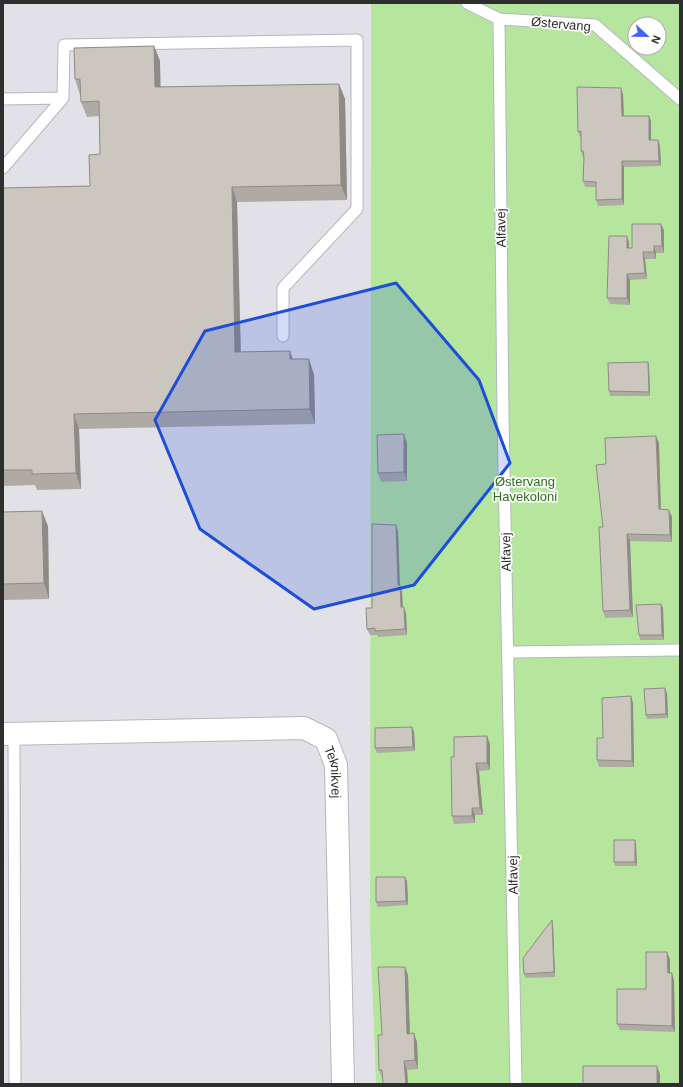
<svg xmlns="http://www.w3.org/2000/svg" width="683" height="1087" viewBox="0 0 683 1087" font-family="Arial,sans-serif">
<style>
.industrial{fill:#e3e1e8}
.green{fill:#b6e59e;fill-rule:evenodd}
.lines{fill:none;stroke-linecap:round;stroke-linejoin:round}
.lane-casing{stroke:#b4b7c1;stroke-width:13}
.street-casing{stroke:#b4b7c1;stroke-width:24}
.lane{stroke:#fff;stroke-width:11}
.street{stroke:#fff;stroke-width:22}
.wall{fill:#afaba4}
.shaded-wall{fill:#8e8b86}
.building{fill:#cbc7bf;stroke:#8e8b86}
.marked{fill:#1d4ed8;fill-opacity:0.2;stroke:#1d4ed8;stroke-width:3;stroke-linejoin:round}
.labels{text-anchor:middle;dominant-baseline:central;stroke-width:3.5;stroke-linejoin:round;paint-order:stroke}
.street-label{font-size:13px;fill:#2e2e2e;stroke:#fff}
.park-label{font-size:13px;fill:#2c6e1b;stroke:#fff}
</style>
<rect width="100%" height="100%" fill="#efe9e1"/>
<path class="industrial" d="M3 3H371L370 929 376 1084H3Z"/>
<path class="green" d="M371 3H680V1084H376L370 929ZM635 24H659V48H635Z"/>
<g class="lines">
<g class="lane-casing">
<path id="lane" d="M467 3 499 19 595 25 680 99
M499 19 503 417 516 1084
M3 99 63 98 64 45 357 40V209L283 288V336
M3 168 63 98
M509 652 680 650
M14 734 15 1084"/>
</g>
<g class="street-casing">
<g id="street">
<path id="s1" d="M3 734 304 728 326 739 336 765 343 1084"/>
</g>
</g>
<use href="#lane" class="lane"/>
<use href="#street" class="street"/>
</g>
<path class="wall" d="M154 46 160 61V87L339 84 345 99 347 200 237 202 241 352 293 359H309L314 375 315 424 79 429 81 489 37 490 35 485 3 486V188L90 186 100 154V116L87 117 81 102V95H80L75 79Z
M623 94 624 116 651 121V140H658L660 146 661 166 624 167V205L598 206 596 200V187H585L583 181 584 157H583L581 151V137H580L578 132Z
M661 224 664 230V253H656V259H645L647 279 630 280V305L610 304 607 298 629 242V248H632Z
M648 362 649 366 650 396H610L609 391Z
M656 436 659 443 661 509 672 517V542L630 541 633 617 605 618 603 611V527L606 464Z
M407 443V481L381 482 378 473Z
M3 512 48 526 49 599 3 600Z
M396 525 398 531 400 587 402 591 403 607 406 613 407 635 378 637 377 635H370L367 629 372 608Z
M663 608 664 640H640L639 635Z
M667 693 668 718 647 719 646 715Z
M631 696 633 703 634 767H599L597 760 603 738Z
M414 731 415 751 377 753 375 748Z
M487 736 490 744V770L479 771 483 815H475V823L454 824 452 816 454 757Z
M636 845 637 866H615L614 862Z
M407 881 408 905 378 907 376 902Z
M553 924 555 977 526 978 524 974Z
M670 959V973L674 980 675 1032 620 1030 617 1024 646 989Z
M408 975 410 1034 417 1042 418 1069 407 1070 408 1084H383V1078H382L379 1070 382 1035Z"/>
<path class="shaded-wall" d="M154 46 160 61 161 103 155 87Z
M339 84 345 99 347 200 341 185Z
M621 88 623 94 624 122 622 116Z
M649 116 651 121V146L649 140Z
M658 140 660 146 661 166 659 161Z
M622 161 624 167V205L622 199Z
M232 187 237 202 241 368 235 352Z
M661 224 664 230V253L662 246Z
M627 236 629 242V255L627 248Z
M654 246 656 253V259L654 252Z
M643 252 645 259 647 279 645 273Z
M627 274 630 280V305L627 298Z
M290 351 295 366 290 359Z
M309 359 314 375 315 424 310 409Z
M648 362 649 366 650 396 649 392Z
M74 414 79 429 81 489 76 473Z
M404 434 407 443V481L404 472Z
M656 436 659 443 661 516 659 509Z
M669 510 672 517V542L670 535Z
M42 511 48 526 49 599 44 583Z
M396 525 398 531 400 587 402 591 403 613 401 607 398 585Z
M627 534 630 541 633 617 630 610Z
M661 604 663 608 664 640 662 635Z
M404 607 406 613 407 635 405 629Z
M665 688 667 693 668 718 666 714Z
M631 696 633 703 634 767 632 761Z
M412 727 414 731 415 751 413 747Z
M487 736 490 744V770L487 763Z
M476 763 479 771 483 815 480 808Z
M472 808 475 815V823L472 816Z
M635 840 636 845 637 866 635 862Z
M405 877 407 881 408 905 406 901Z
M552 920 553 924 555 977 554 972Z
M667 952 670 959V980L668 973Z
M405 967 408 975 410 1042 407 1034Z
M672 973 674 980 675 1032 672 1026Z
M414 1033 417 1042 418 1069 415 1060Z
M404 1061 407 1070 408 1084H406Z
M657 1066 660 1074V1084H657Z"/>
<path class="building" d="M154 46 155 87 339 84 341 185 232 187 235 352 290 351V359H309L310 409 74 414 76 473 32 474V470H3V188L90 186 89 155 100 154 99 101 81 102 80 79H75L74 48Z
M577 87 621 88 622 116H649V140H658L659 161H622V199L596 200V182L583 181 584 157 583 151H581V131L578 132Z
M632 224H661L662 246H654V252H643L645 273 627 274V298H607L609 236H627V248H632Z
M648 362 649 392 609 391 608 363Z
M404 434V472L378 473 377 435Z
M656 436 659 509 669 510 670 535 627 534 630 610 603 611 599 527H603L596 465 606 464 605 438Z
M42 511 44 583 3 584V512Z
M372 524 396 525 398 585H400L401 607H404L405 629 375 631V628L367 629 366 608H372Z
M661 604 662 635H639L636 605Z
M665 688 666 714 646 715 644 689Z
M631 696 632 761 597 760V738H603L602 698Z
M412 727 413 747 375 748V728Z
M487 736V763H476L480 808H472V816H452L451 757H454V737Z
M614 840H635V862H614Z
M376 877H405L406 901 376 902Z
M552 920 554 972 524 974 523 958Z
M646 952H667L668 973H672V1026L617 1024V989H646Z
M378 967H405L407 1034 414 1033 415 1060 404 1061 406 1084H383L382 1070H379L378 1035H382Z
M583 1066H657V1084H583Z"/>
<path class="marked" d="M396 283 479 380 510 463 414 585 314 609 200 529 155 420 205 331Z"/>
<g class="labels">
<g class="street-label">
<text transform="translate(561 24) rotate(5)">Østervang</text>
<text transform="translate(501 228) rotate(-91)">Alfavej</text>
<text transform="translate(506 552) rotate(-91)">Alfavej</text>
<text stroke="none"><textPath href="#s1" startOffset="360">Teknikvej</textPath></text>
<text transform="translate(513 875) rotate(-91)">Alfavej</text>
</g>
<g class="park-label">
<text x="525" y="481">Østervang<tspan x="525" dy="15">Havekoloni</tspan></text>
</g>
</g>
<rect width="683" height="1087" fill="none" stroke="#2e2e2e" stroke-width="8"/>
<g transform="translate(647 36) rotate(112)"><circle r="19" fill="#ffffff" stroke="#ababab"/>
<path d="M0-3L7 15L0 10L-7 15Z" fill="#4264fb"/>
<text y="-6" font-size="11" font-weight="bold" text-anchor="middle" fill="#2e2e2e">N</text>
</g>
</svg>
